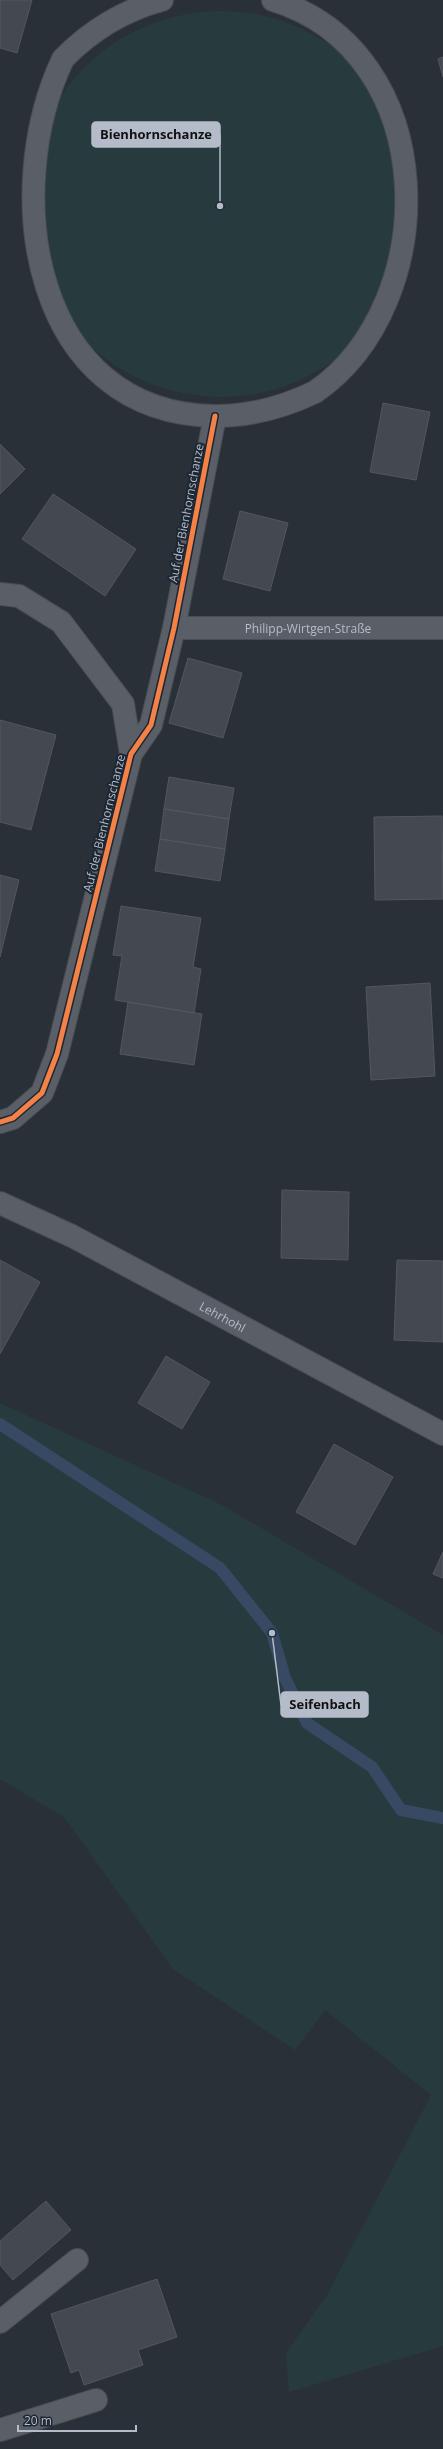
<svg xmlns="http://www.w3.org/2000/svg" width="443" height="2449" viewBox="0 0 443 2449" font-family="'Open Sans',sans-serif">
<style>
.green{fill:#273a3e}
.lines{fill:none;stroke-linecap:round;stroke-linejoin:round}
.stream{stroke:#384963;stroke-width:12}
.building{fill:#444950;stroke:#52575f}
.service-casing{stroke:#484c53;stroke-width:24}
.minor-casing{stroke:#484c53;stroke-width:24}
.service{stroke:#5a5e66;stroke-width:22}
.minor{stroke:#5a5e66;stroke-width:22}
.cycleway-casing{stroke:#1d2633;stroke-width:8}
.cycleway{stroke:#f48246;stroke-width:5}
.labels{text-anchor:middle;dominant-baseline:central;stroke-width:4;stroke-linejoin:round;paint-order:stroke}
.street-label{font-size:12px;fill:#b4bcc9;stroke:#1d2633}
.leader{fill:none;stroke:#b4bcc9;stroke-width:1.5}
.callout-dot{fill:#b4bcc9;stroke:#1d2633;stroke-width:1.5}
.callout{fill:#b4bcc9;stroke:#b4bcc9;stroke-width:1.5}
.callout-label{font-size:13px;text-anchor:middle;font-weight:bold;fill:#111}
</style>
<rect width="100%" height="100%" fill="#2a3038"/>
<path class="green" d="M28 204a193 193 0 1 1 386 0a193 193 0 1 1-386 0Z
M0 1403 222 1505 443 1635V2346L289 2392 286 2353 327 2295 431 2095 325 2010 295 2050 173 1969 64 1817 0 1779Z"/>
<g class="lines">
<path class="stream" d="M0 1424 220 1568 272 1633 285 1678 307 1723 372 1767 401 1810 443 1818"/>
</g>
<path class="building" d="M0 0H32L17 53 0 48Z
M443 57V77L438 59Z
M383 403 430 412 416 480 370 472Z
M0 444 25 469 0 494Z
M53 494 136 549 105 596 22 539Z
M240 511 288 523 270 591 223 579Z
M188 658 242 673 223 738 169 723Z
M0 720 56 735 31 830 0 822Z
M169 777 234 788 229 819 164 809Z
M164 809 229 819 225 849 160 839Z
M442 816 443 899 375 900 374 817Z
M160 839 225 849 220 881 155 871Z
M0 875 19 880 0 957Z
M121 906 201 918 193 967 201 969 194 1013 115 1000 122 956 113 955Z
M430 983 435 1076 371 1080 366 987Z
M128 1002 202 1014 194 1065 120 1054Z
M282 1190 349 1192 348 1260 281 1258Z
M0 1260 40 1282 0 1354Z
M397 1260 443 1261V1342L394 1340Z
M166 1356 210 1382 182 1429 138 1403Z
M334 1444 393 1477 355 1545 296 1512Z
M443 1552V1578L433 1574Z
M46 2201 71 2230 13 2280 0 2265V2241Z
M157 2279 177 2337 138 2350 143 2365 84 2385 79 2370 71 2373 51 2314Z"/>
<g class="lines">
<g class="service-casing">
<path id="service" d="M0 2322 77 2260
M0 2430 96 2400"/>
</g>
<g class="minor-casing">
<g id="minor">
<path d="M162 0C125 10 90 31 63 59 0 192 32 414 215 416 250 416 284 407 315 392 443 304 443 52 273 0"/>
<path d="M0 594 19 596 61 622 123 704 131 754"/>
<path id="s1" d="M174 628H443"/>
<path d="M0 1122 13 1118 42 1093 57 1054 131 754 151 725 174 628 215 416"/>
<path id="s2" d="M0 1203 72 1236 443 1434"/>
</g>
</g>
<use href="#service" class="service"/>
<use href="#minor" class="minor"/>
<g class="cycleway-casing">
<path id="cycleway" d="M0 1122 13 1118 42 1093 57 1054 131 754 151 725 174 628 215 416"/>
</g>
<use href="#cycleway" class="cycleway"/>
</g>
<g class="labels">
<g class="street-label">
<text transform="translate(186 513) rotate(-79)">Auf der Bienhornschanze</text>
<text stroke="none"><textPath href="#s1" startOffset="134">Philipp-Wirtgen-Straße</textPath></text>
<text transform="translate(104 823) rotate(-76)">Auf der Bienhornschanze</text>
<text stroke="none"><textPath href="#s2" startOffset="250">Lehrhohl</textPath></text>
</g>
</g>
<path class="leader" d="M220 206L220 134M272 1633L281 1705"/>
<g class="callout-dot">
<circle cx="220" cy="206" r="4"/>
<circle cx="272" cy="1633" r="4"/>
</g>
<g class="callout">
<rect x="92" y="122" width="128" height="25" rx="4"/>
<rect x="281" y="1692" width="87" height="25" rx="4"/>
</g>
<g class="callout-label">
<text x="156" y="139">Bienhornschanze</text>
<text x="325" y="1709">Seifenbach</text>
</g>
<path d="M18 2425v6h118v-6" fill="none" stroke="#b4bcc9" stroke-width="2"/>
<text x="24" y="2425" font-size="12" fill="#b4bcc9" stroke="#1d2633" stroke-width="3" paint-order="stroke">20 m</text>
</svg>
